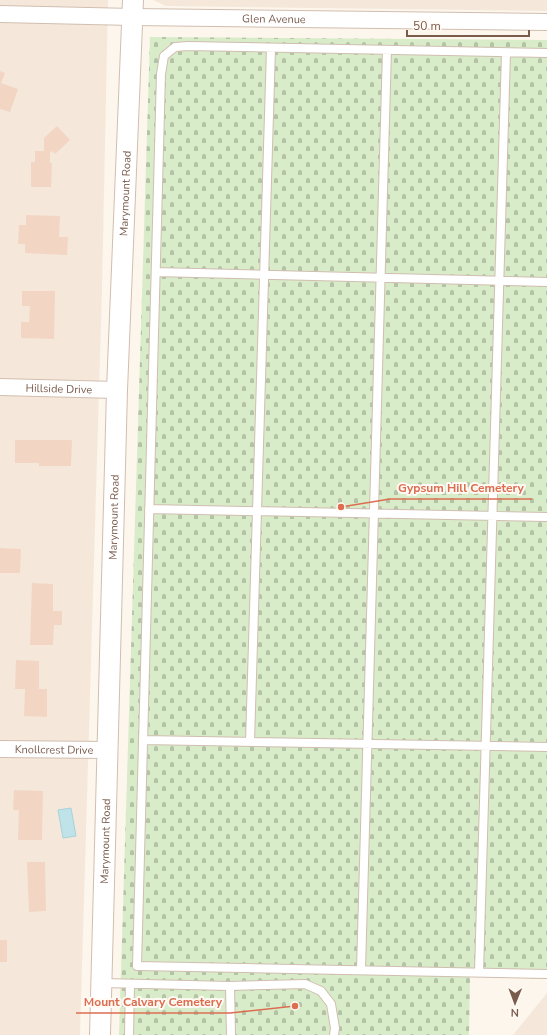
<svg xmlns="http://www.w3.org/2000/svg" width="547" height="1035" viewBox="0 0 547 1035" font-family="'Nunito Sans',sans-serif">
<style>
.residential{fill:#f5e8da}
.cemetery{fill:url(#cemetery-stones)}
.water{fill:#bfe3e8;stroke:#a5d3da}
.building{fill:#f3d5c3}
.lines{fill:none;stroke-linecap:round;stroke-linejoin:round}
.service-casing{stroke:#d1beb0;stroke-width:10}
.minor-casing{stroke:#d1beb0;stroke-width:18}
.tertiary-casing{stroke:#d1beb0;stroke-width:22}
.service{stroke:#fff;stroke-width:8}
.minor{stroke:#fff;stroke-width:16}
.tertiary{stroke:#fff;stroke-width:20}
.labels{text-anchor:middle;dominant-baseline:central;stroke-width:4;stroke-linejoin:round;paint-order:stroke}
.street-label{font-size:11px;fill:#7a5c4d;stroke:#fffaf3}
.leader{fill:none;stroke:#dc6d51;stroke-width:1.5}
.callout-dot{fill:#dc6d51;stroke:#fffaf3;stroke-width:1.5}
.callout-label{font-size:12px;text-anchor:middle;font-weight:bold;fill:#dc6d51;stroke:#fffaf3;stroke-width:4;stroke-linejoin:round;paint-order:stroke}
</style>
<defs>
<pattern id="cemetery-stones" width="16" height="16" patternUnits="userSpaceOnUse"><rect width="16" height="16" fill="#d8ecc9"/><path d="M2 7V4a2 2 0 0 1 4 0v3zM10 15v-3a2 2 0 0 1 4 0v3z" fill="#b4c2a5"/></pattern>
</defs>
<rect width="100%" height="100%" fill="#fdf6ec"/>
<path class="residential" d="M0 0H108L102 289 80 1035H0Z
M153 0H547V11L166 6Z
M547 993V1035H513Z"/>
<path class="cemetery" d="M150 37 547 40V979L470 976 469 1035H119Z"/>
<path class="water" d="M71 808 76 836 63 838 58 810Z"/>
<path class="building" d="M0 71 5 73 1 83 18 89 10 112 0 109Z
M57 126 70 140 55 154 52 151 50 153V163H52L51 187H31V162H35V151H44V138Z
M26 215 60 216 59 237H68L67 255 25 253V244H18L19 225H26Z
M22 291H55L54 339 21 338V322H29L30 306H22Z
M15 440H72L71 466H39V463H15Z
M0 548 21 549 20 573H0Z
M32 583 53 584V611H62V625H54L53 645H30Z
M16 660 39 661V689H47V717L24 716 25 689H15Z
M14 790 43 791 42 840H18L19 810H13Z
M27 862H45L46 911 29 912Z
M0 940H7V962H0Z"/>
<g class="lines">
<g class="service-casing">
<path id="service" d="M547 53 188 46 175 47 164 56 161 74 137 966 547 974
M156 272 547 282
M149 509 547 517
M143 740 547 747
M250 742 271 48
M361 970 387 50
M479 972 506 53
M102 983 230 986 231 1035
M230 986 305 984 321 991 331 1004 335 1028 334 1035
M129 1035 130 984"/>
</g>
<g class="minor-casing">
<g id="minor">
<path id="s1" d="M0 14 133 17 547 22"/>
<path id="s2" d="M0 387 117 390"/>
<path id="s3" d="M0 749 107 750"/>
</g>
</g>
<g class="tertiary-casing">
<g id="tertiary">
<path id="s4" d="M100 1035 117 390 133 0"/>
</g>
</g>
<use href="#service" class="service"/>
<use href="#minor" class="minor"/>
<use href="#tertiary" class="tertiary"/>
</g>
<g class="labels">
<g class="street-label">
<text stroke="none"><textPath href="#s1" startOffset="274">Glen Avenue</textPath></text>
<text stroke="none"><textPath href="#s4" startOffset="842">Marymount Road</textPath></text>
<text stroke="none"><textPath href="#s2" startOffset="59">Hillside Drive</textPath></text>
<text stroke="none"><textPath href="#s4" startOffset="518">Marymount Road</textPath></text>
<text stroke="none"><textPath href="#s3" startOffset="54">Knollcrest Drive</textPath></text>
<text stroke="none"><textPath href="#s4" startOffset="194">Marymount Road</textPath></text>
</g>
</g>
<path class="leader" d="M341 507L390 499H532M295 1006L230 1013H76"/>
<g class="callout-dot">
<circle cx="341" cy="507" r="4"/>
<circle cx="295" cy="1006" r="4"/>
</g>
<g class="callout-label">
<text x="461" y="492">Gypsum Hill Cemetery</text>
<text x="153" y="1006">Mount Calvary Cemetery</text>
</g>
<g transform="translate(515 1003) rotate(181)" stroke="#fffaf3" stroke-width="3" paint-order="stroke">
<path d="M0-3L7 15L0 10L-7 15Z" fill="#7a5c4d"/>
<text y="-6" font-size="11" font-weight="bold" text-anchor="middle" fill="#7a5c4d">N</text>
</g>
<path d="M407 30v6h122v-6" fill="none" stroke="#7a5c4d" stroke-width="2"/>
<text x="413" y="30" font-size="12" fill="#7a5c4d" stroke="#fffaf3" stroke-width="3" paint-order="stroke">50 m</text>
</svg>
